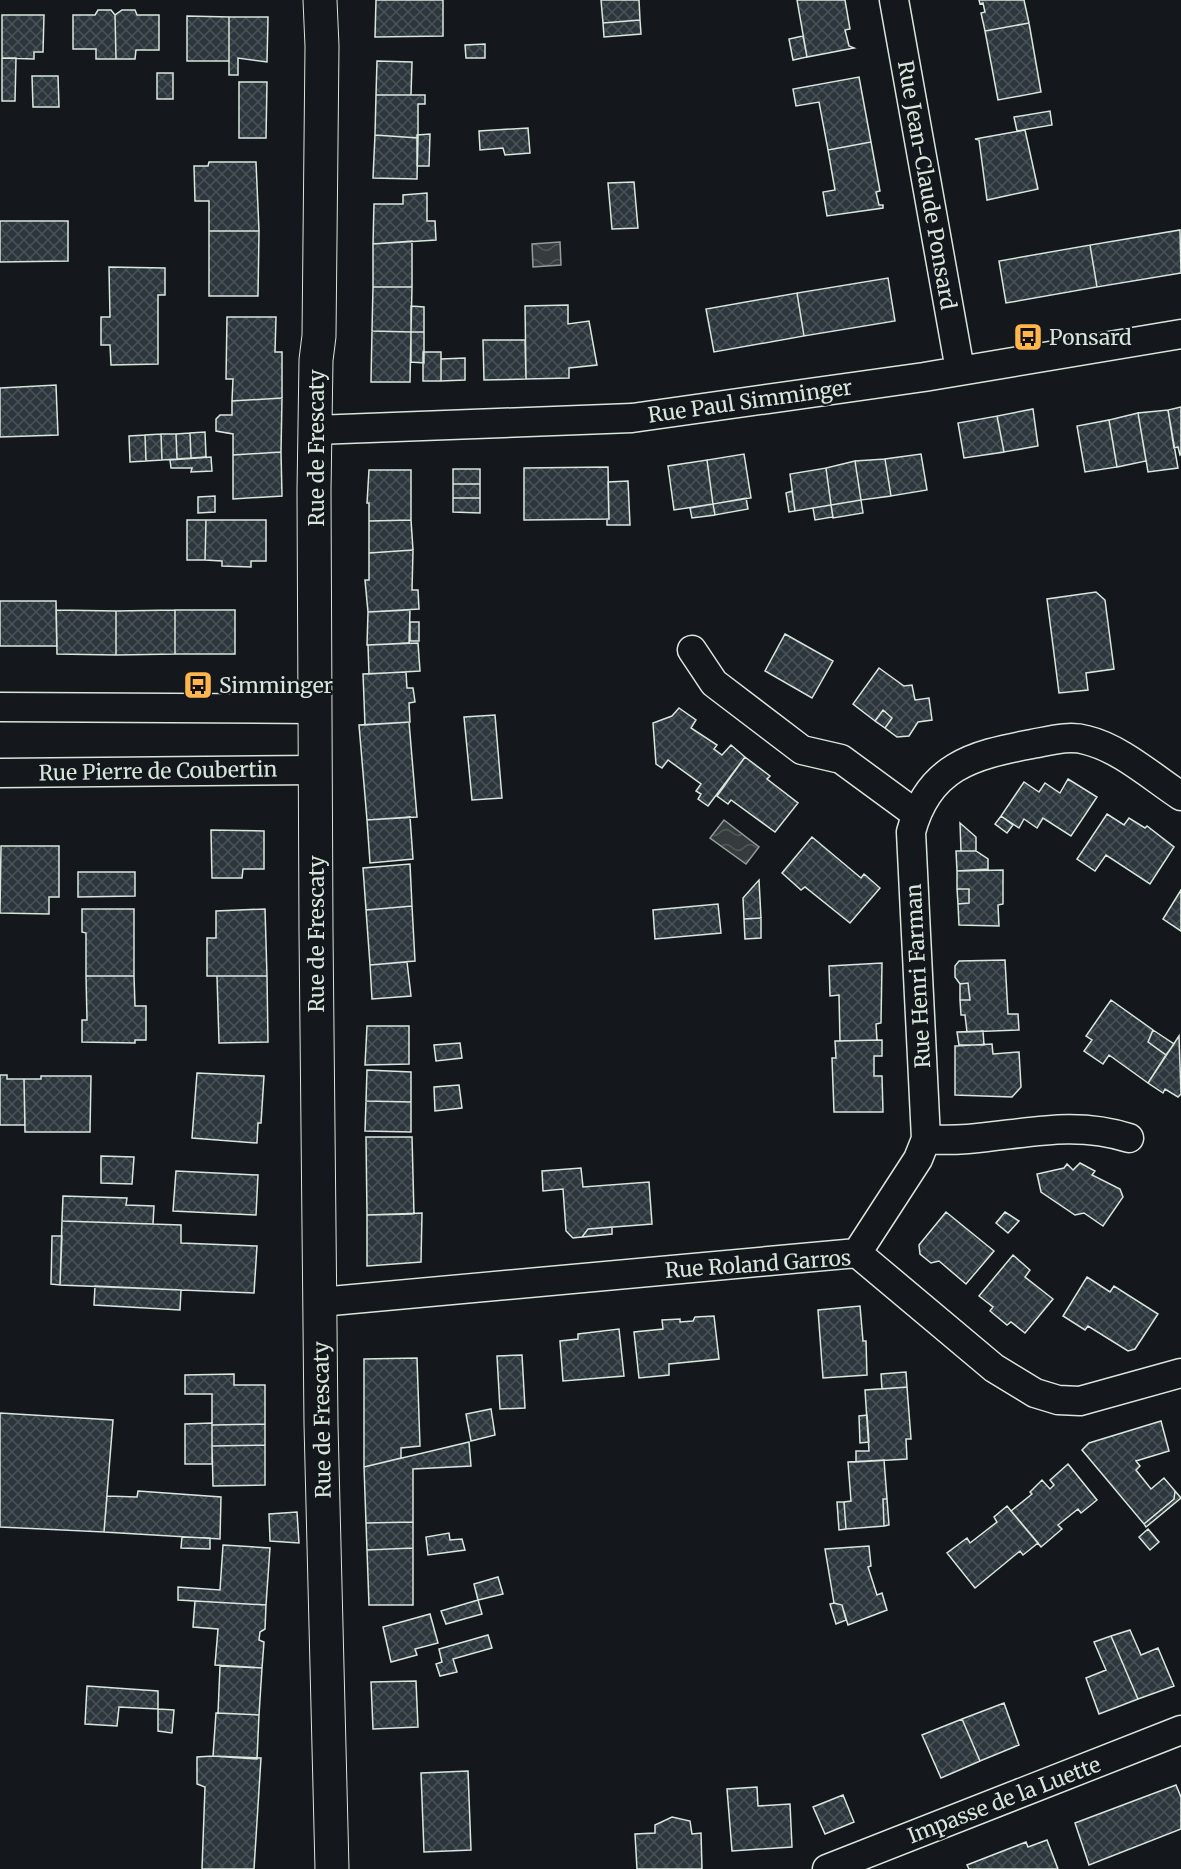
<svg xmlns="http://www.w3.org/2000/svg" width="1181" height="1869" viewBox="0 0 1181 1869" font-family="Merriweather,serif">
<style>
.water{fill:url(#water-waves);stroke:#939e99;stroke-width:1.5}
.building{fill:url(#building-cross-hatch);stroke:#d8e6dc;stroke-width:1.5}
.lines{fill:none;stroke-linecap:round;stroke-linejoin:round}
.minor-casing{stroke:#d8e6dc;stroke-width:31}
.tertiary-casing{stroke:#d8e6dc;stroke-width:35}
.minor{stroke:#14181c;stroke-width:28}
.tertiary{stroke:#14181c;stroke-width:33}
.labels{text-anchor:middle;dominant-baseline:central;stroke-width:4.5;stroke-linejoin:round;paint-order:stroke}
.street-label{font-size:21px;fill:#d8e6dc;stroke:#14181c}
.poi-label{font-size:21px;fill:#d8e6dc;stroke:#14181c;text-anchor:start}
</style>
<defs>
<pattern id="water-waves" width="16" height="10" patternUnits="userSpaceOnUse" patternTransform="scale(1.5)"><rect width="16" height="10" fill="#363b3e"/><path d="M0 5q4-4 8 0t8 0" fill="none" stroke="#525759"/></pattern>
<pattern id="building-cross-hatch" width="8" height="8" patternUnits="userSpaceOnUse" patternTransform="scale(1.5)"><rect width="8" height="8" fill="#2c363c"/><path d="M0 0l8 8M0 8l8-8" fill="none" stroke="#4a5358"/></pattern>
</defs>
<rect width="100%" height="100%" fill="#14181c"/>
<path class="water" d="M560 242 561 265 533 267 532 244Z
M724 820 759 847 746 864 710 838Z"/>
<path class="building" d="M376 0H443V36L375 37Z
M601 0H639L640 20 603 23Z
M797 0H845L850 29 845 30 849 46 854 48 807 57Z
M979 0H1024L1029 23 985 31 981 13 985 12 983 3 980 4Z
M98 10H111L115 15 116 59H96V49H73V15H95Z
M122 10H135L137 15H159V50H136L135 59H116L115 15Z
M2 15H44L43 52H34V59L2 58Z
M187 16 229 17V61H187Z
M229 17H268L267 62 238 58V75H229Z
M640 20 641 34 604 37 603 23Z
M1029 23 1041 92 998 100 985 31Z
M803 36 807 57 793 60 789 39Z
M485 44V58H466L465 45Z
M2 58H16L15 101H2Z
M377 61 412 62 411 95H376Z
M157 73H173V99H157Z
M32 76H58L59 107H33Z
M859 77 871 142 828 150 819 102 796 106 793 89Z
M239 82H267L266 138H239Z
M376 95H425V104H418V138L375 135Z
M1050 111 1052 125 1017 131 1014 117Z
M528 128 530 153 505 155 503 148 480 150 479 131Z
M1025 130 1038 189 987 200 979 140 975 139Z
M430 134 429 166H417V135Z
M375 135 418 138 417 179 373 178Z
M871 142 880 191 876 192 879 205H883V208L827 216 823 192 835 190 828 150Z
M209 162H256L259 231H209V201H195L194 166H208Z
M634 182 638 228 612 229 608 183Z
M427 193V221H435L436 240 373 244 374 204H403V195Z
M0 221H68V261L0 262Z
M1180 230 1181 273 1097 287 1090 245Z
M209 231H259L258 296H209Z
M412 241V287H373V244Z
M1090 245 1097 287 1006 303 999 261Z
M109 267 165 268V295H158V364L111 365 110 345H101V317H110Z
M888 278 895 321 804 336 797 293Z
M373 287H412L411 332 372 331Z
M797 293 804 336 714 352 706 309Z
M568 305V324L589 321 597 365 569 368V378L526 379 525 306Z
M411 306 424 307V332H411Z
M227 317H276L275 352H282V398L232 401 233 379H226Z
M372 331 411 332 410 382H371Z
M411 332H424V363L411 362Z
M483 340H525L526 379 484 380Z
M423 352H441V381H423Z
M465 358V380L441 381V359Z
M56 385 58 435 0 437V388Z
M282 398 281 452 233 455V434L216 431V419L220 415H232V401Z
M1181 407V454L1180 455 1178 447 1174 448 1168 410Z
M1033 409 1038 446 1004 452 997 416Z
M1168 410 1178 468 1148 472 1138 413Z
M1138 413 1146 461 1117 467 1109 420Z
M997 416 1004 452 964 458 958 423Z
M1109 420 1117 467 1085 472 1077 426Z
M205 432 206 457 191 458 190 433Z
M190 433 191 458 177 459 176 434Z
M161 434 162 460 146 461 145 435Z
M161 434H176L177 459 162 460Z
M145 435 146 461 130 462 129 436Z
M281 452 282 496 233 499V455Z
M744 454 751 498 713 504 707 460Z
M921 454 927 490 891 496 885 459Z
M211 457 212 471 191 472 192 468H171L170 460Z
M885 459 891 496 861 500 855 461Z
M707 460 713 504 674 510 668 466Z
M855 461 861 500 831 505 826 468Z
M608 467 609 519 524 520V468Z
M826 468 831 505 795 511 790 474Z
M453 469H480V484H453Z
M369 470H411V520L369 521V503H367Z
M628 481 630 525H607V519H609L608 482Z
M453 484H480V498H453Z
M792 491 795 511 789 512 786 493Z
M215 496V512L198 513V497Z
M453 498H480V513L453 512Z
M746 498 748 509 715 515 713 504Z
M861 500 863 513 833 518 831 505Z
M713 504 715 515 692 518 690 508Z
M831 505 833 517 815 520 813 508Z
M187 520H206L205 560H187Z
M206 520H266V561H251V567L222 566V561L205 560Z
M411 520 413 550 369 553V521Z
M413 550 412 590H418L419 609 368 612 365 580H369V553Z
M1096 592 1105 600 1114 669 1086 673 1088 690 1059 693 1047 599Z
M0 601H56L57 646H0Z
M56 610 116 611V655L57 654Z
M175 610V654L116 655V611Z
M175 610H235V654H175Z
M410 610 409 643 367 645 368 612Z
M410 622H419V641H410Z
M785 634 833 661 812 698 765 671Z
M418 643 420 671 369 674 368 645Z
M879 668 904 686 912 685 915 700 929 698 932 720 918 722 909 736 897 737 885 728 892 718 883 710 875 721 853 704Z
M406 672 407 688H413L415 702 409 703 410 722 365 725 363 674Z
M679 708 696 720 691 728 717 745 714 749 722 755 731 745 745 757 708 806 698 799 701 794 696 791 701 784 668 760 662 768 656 764 653 723 672 716Z
M883 710 892 718 885 728 875 721Z
M495 715 502 798 472 800 464 717Z
M409 722 417 817 367 820 359 725Z
M745 757 770 776 767 779 798 803 775 832 731 800 728 804 717 796Z
M1068 779 1097 797 1071 836 1043 818 1037 828 1024 819 1019 828 1001 816 1024 782 1039 792 1045 783 1060 793Z
M1107 814 1124 825 1129 818 1145 828 1147 826 1174 847 1150 884 1106 855 1095 871 1077 859Z
M1001 816 1013 825 1007 833 995 824Z
M410 817 413 859 370 863 367 820Z
M960 823 976 837V851H961Z
M211 830 264 831V869H243L242 878H212Z
M812 837 861 878 864 874 880 888 850 923 805 887 801 890 782 873Z
M1 846H59V897H49V914L0 913Z
M956 851H976L988 859V869L957 871Z
M410 864 412 906 366 910 363 868Z
M1003 870V904L998 905 999 926 959 925 958 904 969 903V889H957V871Z
M78 872H135V896L78 897Z
M759 880 761 918 744 919 743 898Z
M957 889H969V903L958 904Z
M1181 890V931L1163 919Z
M718 904 721 933 655 939 653 910Z
M412 906 415 961 370 965 366 910Z
M82 909H134V976H86V933L82 932Z
M265 909 267 976H207V938H216V911Z
M761 918V938L745 939 744 919Z
M1005 960 1008 1014H1018L1019 1030 967 1032 965 1015H961L960 1000H970L968 983 960 984 955 977V966L959 961Z
M407 962 411 996 372 999 370 965Z
M882 963 881 1023 876 1024 877 1040 840 1041 839 995 830 996 829 966Z
M86 976H134L135 1006H146V1040H135V1043L82 1042V1020H87Z
M217 976H267L268 1042 219 1043Z
M968 983 970 1000H960V984Z
M1111 1000 1153 1030 1148 1042 1166 1055 1148 1083 1109 1055 1103 1064 1084 1051 1092 1040 1086 1036Z
M367 1026H409V1064L365 1065Z
M1153 1030 1174 1044 1166 1055 1148 1042Z
M983 1031 984 1045H959L957 1032Z
M1179 1036 1181 1094 1178 1097 1165 1089 1163 1093 1148 1083Z
M882 1040V1056H874V1076H882L883 1112H834L832 1058H836L835 1041Z
M460 1043 462 1058 436 1061 434 1045Z
M992 1044 993 1054 1019 1052 1021 1087 1012 1097 955 1095V1046Z
M367 1070 411 1072V1102L366 1101Z
M197 1073 264 1076 261 1123H258L257 1143 192 1138Z
M0 1075H7V1079H24L25 1125H0Z
M41 1076H91L90 1132H25L24 1079H41Z
M459 1085 462 1108 435 1111 434 1087Z
M366 1101 411 1102V1132L365 1131Z
M366 1137H412L414 1214 367 1215Z
M101 1156 134 1157 132 1184 101 1183Z
M1080 1163 1095 1171 1092 1175 1120 1189 1123 1197 1103 1226 1084 1213 1075 1215 1041 1192 1037 1174 1064 1168 1067 1164 1073 1170Z
M581 1168 583 1187 649 1182 652 1224 588 1229 582 1237 573 1238 566 1231 563 1189 543 1191 542 1171Z
M176 1171 258 1175 256 1215 173 1211Z
M63 1196 127 1198 126 1205 154 1206 153 1224 62 1221Z
M946 1212 994 1251 966 1284 939 1261 931 1263 920 1254 919 1245Z
M1005 1212 1019 1221 1008 1233 996 1223Z
M422 1213 421 1262 367 1266V1215Z
M62 1221 181 1225V1243L257 1246 254 1293 60 1285Z
M612 1227V1234L582 1237 588 1229Z
M52 1236H62L60 1285 51 1284Z
M1013 1255 1030 1270 1025 1277 1053 1299 1025 1333 1011 1322 1007 1325 990 1311 993 1307 979 1296Z
M1087 1277 1110 1292 1114 1286 1158 1314 1135 1349 1128 1351 1088 1326 1085 1330 1063 1316Z
M95 1286 181 1290 180 1310 94 1305Z
M860 1306 863 1341H866L867 1375 823 1378 818 1310Z
M714 1316 719 1359 669 1364V1375L639 1378 634 1332 663 1329 662 1320 680 1319V1322L693 1321 695 1317Z
M619 1329 624 1376 563 1381 560 1341 578 1339V1334Z
M522 1355 525 1408 500 1409 497 1356Z
M417 1358 420 1446 401 1448V1458L364 1467V1359Z
M906 1372 907 1387 882 1389 881 1374Z
M234 1374V1385H265V1424L212 1425V1394H185V1375Z
M907 1387 911 1439H906L907 1459 856 1462V1451H869L865 1390Z
M491 1409 495 1435 471 1441 466 1414Z
M0 1413 113 1420 104 1532 0 1527Z
M867 1415 869 1442 860 1443 859 1416Z
M1161 1421 1169 1451 1136 1461 1140 1466 1136 1470 1151 1489 1164 1478 1175 1491 1174 1499 1144 1524 1082 1450 1089 1443Z
M212 1423V1464H185V1424Z
M265 1424V1445L212 1446V1425Z
M469 1442 471 1466 413 1469V1522L366 1523 364 1467Z
M265 1445V1485L213 1486 212 1446Z
M884 1460 887 1499H883L884 1526 846 1529 844 1502 851 1501 848 1462Z
M1068 1464 1097 1500 1081 1513 1078 1509 1058 1525 1062 1529 1041 1547 1011 1511 1032 1494 1030 1492 1042 1480 1050 1489 1054 1485 1050 1480Z
M138 1491 221 1497 220 1539 104 1532 107 1496 137 1497Z
M1175 1491 1181 1498 1146 1527 1144 1524 1174 1499Z
M883 1499H887L889 1525 884 1526Z
M837 1502H844L846 1529 839 1530Z
M1007 1506 1038 1543 1023 1555 1020 1551 975 1588 947 1553 967 1538 970 1543 997 1522 994 1517Z
M297 1512 299 1543 270 1541 269 1514Z
M413 1522V1548L367 1550 366 1523Z
M1148 1529 1159 1542 1150 1550 1139 1537Z
M449 1533 450 1540 462 1539 465 1550 428 1555 426 1537Z
M182 1537 210 1538V1549L181 1548Z
M223 1545 270 1548 266 1605 178 1600V1587L220 1590Z
M869 1546 871 1566 868 1567 877 1595 882 1593 887 1610 848 1625 842 1605 834 1603 825 1549Z
M413 1548V1605H369L367 1550Z
M498 1577 503 1594 478 1600 474 1584Z
M478 1600 482 1614 446 1624 441 1611Z
M195 1601 266 1605 265 1629 260 1632 259 1640 264 1642 262 1668 215 1665 218 1629 193 1627Z
M834 1603 842 1605 846 1620 836 1624 830 1604Z
M430 1614 438 1643 415 1649 417 1655 391 1662 383 1627Z
M1130 1630 1141 1655 1158 1648 1174 1686 1138 1699 1111 1636Z
M488 1635 492 1648 453 1659 457 1672 440 1676 436 1664 442 1662 439 1649Z
M1111 1636 1138 1699 1099 1714 1086 1678 1106 1670 1094 1642Z
M220 1666 262 1668 259 1715 218 1713Z
M416 1681 418 1727 373 1729 371 1682Z
M87 1686 158 1691V1709L119 1707 117 1726 85 1724Z
M1004 1703 1019 1745 980 1761 962 1719Z
M158 1709 174 1710 172 1733 158 1731Z
M216 1713 259 1715 257 1759 213 1756Z
M962 1719 980 1761 941 1778 922 1735Z
M213 1756 261 1758 254 1869H202L205 1787 197 1784V1757Z
M468 1771 471 1850 424 1852 421 1773Z
M1176 1785 1181 1797V1829L1089 1865 1075 1823Z
M757 1787 758 1806 790 1804 792 1847 732 1851 727 1789Z
M843 1795 854 1822 825 1834 813 1807Z
M672 1817 690 1821 692 1834 701 1833 702 1869H637L635 1834 655 1833V1825Z
M1047 1840 1058 1869H969L967 1865 1026 1842 1028 1847Z"/>
<g class="lines">
<g class="minor-casing">
<path id="minor" d="M894 0 960 370
M315 430 632 418 924 377 1181 334
M692 650 714 683 802 750 841 759 916 814
M0 707 316 709
M0 773 316 770
M926 1139C996 1145 1058 1115 1129 1138
M857 1253 918 1159 926 1139 911 832C928 767 972 755 1032 744 1049 741 1069 735 1086 740 1120 748 1152 777 1181 796
M320 1302 857 1253 994 1368 1035 1393 1058 1400 1080 1401 1181 1373
M827 1869 1181 1730"/>
</g>
<g class="tertiary-casing">
<path id="tertiary" d="M320 0 322 46 319 336 316 360 314 491 316 932 321 1424 332 1869"/>
</g>
<use href="#minor" class="minor"/>
<use href="#tertiary" class="tertiary"/>
</g>
<defs>
<g id="bus-square" transform="scale(1.5)"><rect x="-9" y="-9" width="18" height="18" rx="4" fill="#ffb74d" stroke="#14181c"/><path d="M-5-6H5V4H4V6H2V4H-2V6H-4V4H-5ZM-3.5-4V0h7V-4ZM-3.5 1.2v1.5H-2V1.2ZM2 1.2v1.5H3.5V1.2Z" fill="#111"/></g>
</defs>
<g fill-rule="evenodd">
<use href="#bus-square" x="1028" y="337"/>
<use href="#bus-square" x="198" y="685"/>
</g>
<g class="labels">
<g class="street-label">
<text transform="translate(927 185) rotate(80)">Rue Jean-Claude Ponsard</text>
<text transform="translate(750 401) rotate(-8)">Rue Paul Simminger</text>
<text transform="translate(316 448) rotate(-90)">Rue de Frescaty</text>
<text transform="translate(158 771) rotate(-1)">Rue Pierre de Coubertin</text>
<text transform="translate(316 934) rotate(-90)">Rue de Frescaty</text>
<text transform="translate(918 976) rotate(-93)">Rue Henri Farman</text>
<text transform="translate(758 1264) rotate(-4)">Rue Roland Garros</text>
<text transform="translate(322 1420) rotate(-91)">Rue de Frescaty</text>
<text transform="translate(1004 1800) rotate(-21)">Impasse de la Luette</text>
</g>
<g class="poi-label">
<text x="1049" y="337">Ponsard</text>
<text x="219" y="685">Simminger</text>
</g>
</g>
</svg>
